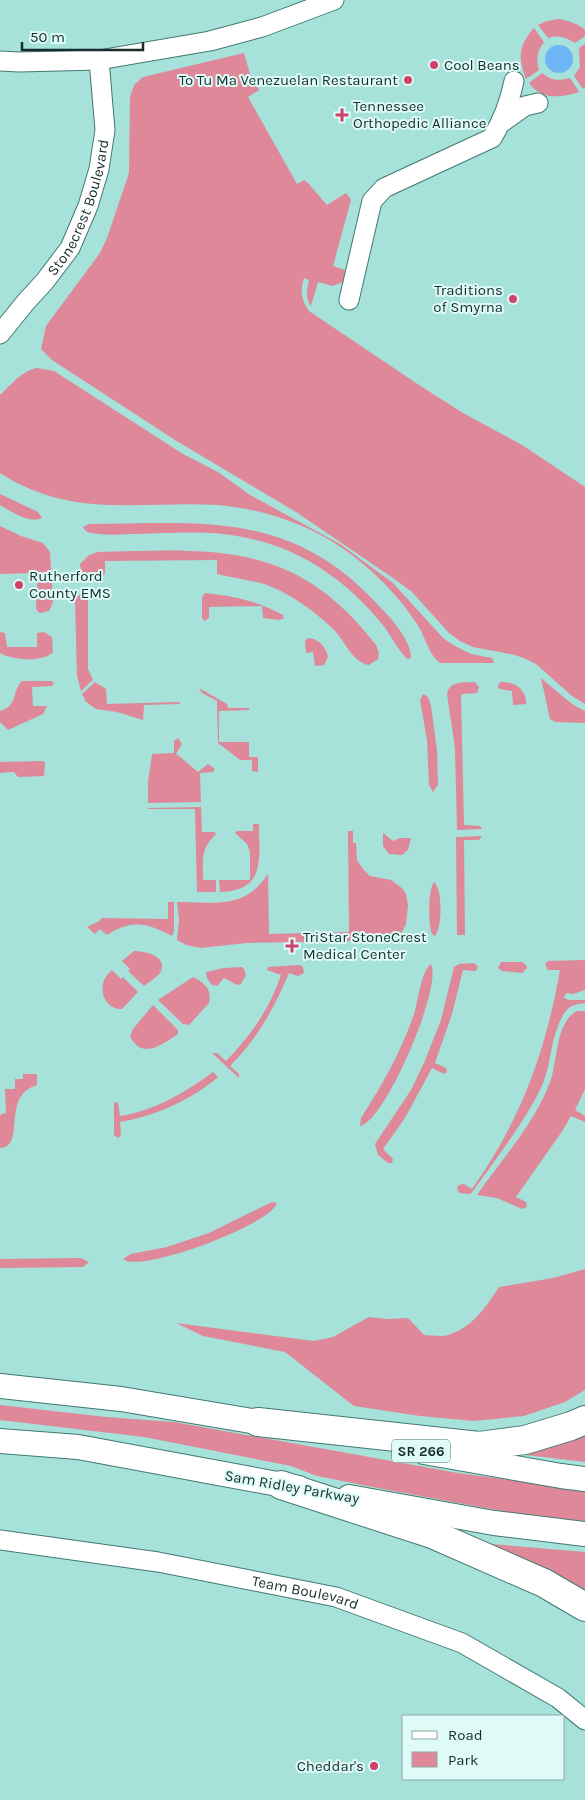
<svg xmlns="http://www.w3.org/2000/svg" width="585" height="1800" viewBox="0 0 585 1800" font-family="Karla,sans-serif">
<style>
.green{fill:#de8899}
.water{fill:#6db5f4}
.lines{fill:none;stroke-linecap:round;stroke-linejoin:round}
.minor-casing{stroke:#417973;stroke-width:21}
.major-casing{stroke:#417973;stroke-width:26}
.highway-casing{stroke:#417973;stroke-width:30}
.minor{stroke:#fff;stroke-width:19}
.major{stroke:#fff;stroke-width:24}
.highway{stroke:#fff;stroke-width:28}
.poi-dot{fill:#d0426b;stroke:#dffbf7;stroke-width:2}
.labels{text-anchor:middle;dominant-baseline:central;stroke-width:4;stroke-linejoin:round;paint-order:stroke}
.shield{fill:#dffbf7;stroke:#536c69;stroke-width:1}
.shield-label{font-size:14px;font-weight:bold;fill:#172e2c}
.poi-label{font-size:15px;fill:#172e2c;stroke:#dffbf7;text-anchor:start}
.street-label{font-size:15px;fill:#172e2c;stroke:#dffbf7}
</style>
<rect width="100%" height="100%" fill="#a6e1da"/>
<path class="green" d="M559 19C569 21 577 23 585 30V36L575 43C565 37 559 35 548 38L538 25 547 21Z
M534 28 544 42C537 52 536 58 539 70L526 79C518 58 518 46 534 28Z
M585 44V87L583 89 574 76 580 67 579 48Z
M244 53 250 74 259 90 248 97 297 184 304 180 308 183 327 205 346 193 351 200 333 266 345 270 343 282 333 286 318 282 311 306C305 298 307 289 309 280L304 278C300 291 301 299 309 311L419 385 463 413 522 445 585 487V704L572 696 536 664 526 659 515 655 473 647 460 641 449 633 412 592 393 578 296 512 175 440 52 360 41 349 46 326 100 253 107 238 129 173 130 97 134 85 143 77Z
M542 73C552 81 558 81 570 78L579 92C561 98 541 100 529 83Z
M37 368 54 371 183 454 218 472 250 495 340 544 393 583 443 638 453 645 471 654 492 658 494 663H440C429 655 425 636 417 624 395 590 363 560 328 539 295 520 255 508 217 505 138 501 71 519 0 473V395C12 384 21 371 37 368Z
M0 494 38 512 42 518C29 524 12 512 0 505Z
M89 524C207 523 293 511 380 607 391 618 412 642 411 658L408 659C402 656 388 631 382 624 347 581 302 549 247 538 211 530 173 533 137 534 123 534 106 536 92 533 87 532 85 531 83 527Z
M0 526 21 536 43 543 50 552 53 602 49 611 41 613 38 612 36 608 38 573 0 574Z
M98 552C217 549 296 541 376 645L379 653 378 659 369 665C353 663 345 641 334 630 316 612 291 594 267 585 251 580 234 578 217 574V560L105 561V573L103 576H89L81 571 80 564 89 555Z
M205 593C233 596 258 601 283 615L284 618 280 620 263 618 262 606 209 607V618L204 621 202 618V597Z
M82 594 87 597 88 601V669L93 680 81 691 77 676 75 601 76 597Z
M0 632 5 633 7 647H37V633L44 632 52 637 53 652C44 663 11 660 0 653Z
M308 638C318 638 326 647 328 657L324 665 315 666 313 652 306 653 305 641Z
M541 678 572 704 585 711V723L555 722 550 719Z
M22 681H51L54 683 52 686 32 687 33 706H47L43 714 8 730 0 722V711C19 705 11 692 22 681Z
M95 682 106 689 107 704 179 702 180 704 144 705 143 720 117 712 96 709 86 702 82 694Z
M475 682 479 687 477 693 462 694 461 696 464 825 480 826 482 829 457 830 455 748 447 694C450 680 463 683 475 682Z
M500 682C514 681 527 689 526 704L513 705 512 691 499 689 498 686Z
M199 688 227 704 228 708H249V710L219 711V742H249V757H258V772L252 771V760H240L218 743 217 701 202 693Z
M423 694 428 697 431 706 437 750 438 785 433 792 429 785 427 740 420 700Z
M178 738 182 744 176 754 179 756 198 772 208 764 215 769 213 772 200 773 201 802 148 803V782L152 754 174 753V741Z
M43 761 45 762 44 776 18 777 14 772 0 773V762Z
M201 807 202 832H214L216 834C200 850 203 858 203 880H216V892H197L195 809H148V808Z
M253 824H259C259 859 266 891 220 892L219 880H250V852L247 844 235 833 237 831H253Z
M348 831H353V843H356L357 860 363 869 370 876 391 880 403 889 406 894 408 905 406 924 402 932 387 940 312 942V933L349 932Z
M383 833 393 841 400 838H411L408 850 402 855 389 854 383 846Z
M482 836 479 840H464L465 935H457L456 837Z
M268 874 269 934 308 933V942L246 943 201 948 186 945 177 940 179 920 177 902C216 902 244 910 268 874Z
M434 882C443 889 442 928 435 936L432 934C428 925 428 889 434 882Z
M168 902H174V931L172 936C147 923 132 919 107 935L100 929 95 934 87 927 100 921 101 918 168 919Z
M134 951C145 951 169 956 160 973 156 978 149 982 144 986L128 971 130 969 122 961Z
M585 960V990L573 994 566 993 564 998 569 1000H585V1003C577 1004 570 1005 565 1012 549 1037 553 1063 541 1088 523 1125 496 1158 473 1191L470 1194 459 1193 457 1188 459 1185 464 1184 472 1189C520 1122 546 1051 560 970H548L545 964 548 961Z
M501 962H522L526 965 527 968 522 973 502 971 498 968Z
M474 963 478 967 476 971 463 970 452 1014 435 1063 446 1068 447 1072 444 1074 432 1068 405 1118 383 1149 393 1159 392 1163H388L378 1155 375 1144 411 1090 424 1063 441 1020 454 967 459 964Z
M431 964C443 986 385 1122 360 1126L361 1118C383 1084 402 1050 415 1011 418 999 422 970 431 964Z
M300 965 303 967 304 973 298 976 289 973C274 1008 258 1038 230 1066L239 1074V1078L212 1053H217L226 1061C250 1036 270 1009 281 975L267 970 268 967Z
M242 967 244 969 246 975 241 984 237 985 224 978 217 986 212 985 207 978 206 972 224 968Z
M112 970 121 979 123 977 138 992 122 1009C109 1010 100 997 103 984 104 978 108 974 112 970Z
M193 977C205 983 212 989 209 1003L189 1025 183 1024 158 1000Z
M153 1005 178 1030V1034C163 1044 142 1061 130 1036L133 1029Z
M577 1011H585V1089L575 1110 585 1116V1122L571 1116 563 1130 516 1197 526 1202 527 1207 522 1209 497 1198 477 1195C502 1159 535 1123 550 1082 558 1062 555 1022 577 1011Z
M213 1072 218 1077C191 1100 155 1116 120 1122L121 1135 118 1138 114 1135V1102L118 1103 120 1116C154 1111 186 1092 213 1072Z
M23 1074H37V1085C0 1096 27 1147 0 1148V1116L1 1114 6 1113 5 1089H15V1079H23Z
M272 1202 277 1203C271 1225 138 1274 123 1259L131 1254 167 1247 209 1233Z
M81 1258 89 1262 83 1267 0 1268V1259Z
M585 1269V1390L565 1402 524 1416 474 1421 420 1416 354 1406 285 1352 203 1336 176 1323 314 1341 333 1337 369 1317 387 1319 408 1318 424 1335C431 1335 441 1337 448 1335 472 1328 486 1307 499 1287L553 1278Z
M0 1405 106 1417 174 1422 458 1473 585 1490V1521L523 1515 388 1490 317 1476 291 1466 144 1437 0 1420Z
M585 1424V1462L526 1455 523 1452Z
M491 1544 585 1552V1597L519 1557Z"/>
<path class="water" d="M545 59a14 14 0 1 1 28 0a14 14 0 1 1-28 0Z"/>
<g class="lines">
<g class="minor-casing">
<g id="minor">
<path d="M0 61 19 62 99 60 210 41 262 27 334 0"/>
<path d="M501 123 525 106 538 103"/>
<path d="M349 300 372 201 384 188 492 138C503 120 510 101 514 81"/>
<path id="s1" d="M0 334 25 303 45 281 70 248 88 206 99 169 105 130 99 60"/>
<path id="s2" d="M0 1540 158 1562 336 1597 462 1643 558 1698 585 1720"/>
</g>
</g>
<g class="major-casing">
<path id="major" d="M0 1386 121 1399 275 1425
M0 1441 78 1447 299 1488
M424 1452 561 1476 585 1479
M349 1497 494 1523 585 1534"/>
</g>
<g class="highway-casing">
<path id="highway" d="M258 1422 479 1446 525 1440 571 1426 585 1420
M281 1485 432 1534 544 1583 585 1607"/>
</g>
<use href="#minor" class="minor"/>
<use href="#major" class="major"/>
<use href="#highway" class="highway"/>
</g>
<g class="poi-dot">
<circle cx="434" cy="65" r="5"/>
<circle cx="408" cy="80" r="5"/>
<path d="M339.5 107.5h5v5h5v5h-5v5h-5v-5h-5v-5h5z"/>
<circle cx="513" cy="299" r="5"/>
<circle cx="19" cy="585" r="5"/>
<path d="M289.5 938.5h5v5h5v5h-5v5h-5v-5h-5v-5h5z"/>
<circle cx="374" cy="1766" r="5"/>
</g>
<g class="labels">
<rect class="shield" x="392" y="1439.5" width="58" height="23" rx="4"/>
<g class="shield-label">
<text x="421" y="1451">SR 266</text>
</g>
<g class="poi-label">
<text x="444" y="65">Cool Beans</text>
<text x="398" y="80" text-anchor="end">To Tu Ma Venezuelan Restaurant</text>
<text x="353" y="106">Tennessee<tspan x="353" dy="17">Orthopedic Alliance</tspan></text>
<text x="503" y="290" text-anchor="end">Traditions<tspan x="503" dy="17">of Smyrna</tspan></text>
<text x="29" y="576">Rutherford<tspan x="29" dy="17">County EMS</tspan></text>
<text x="303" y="937">TriStar StoneCrest<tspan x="303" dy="17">Medical Center</tspan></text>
<text x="364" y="1766" text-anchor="end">Cheddar's</text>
</g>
<g class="street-label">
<text stroke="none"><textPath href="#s1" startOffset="152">Stonecrest Boulevard</textPath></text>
<text transform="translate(292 1487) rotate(10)">Sam Ridley Parkway</text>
<text stroke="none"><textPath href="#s2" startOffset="310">Team Boulevard</textPath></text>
</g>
</g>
<rect x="402" y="1715" width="162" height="65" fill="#dffbf7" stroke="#8fa9a6"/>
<rect x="412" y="1731" width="25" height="8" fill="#ffffff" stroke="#8fa9a6"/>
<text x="448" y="1740" font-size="15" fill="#172e2c">Road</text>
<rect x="412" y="1752" width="25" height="15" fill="#de8899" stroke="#8fa9a6"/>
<text x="448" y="1765" font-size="15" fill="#172e2c">Park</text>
<path d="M22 42v8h121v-8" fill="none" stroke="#172e2c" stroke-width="2.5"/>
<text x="30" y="42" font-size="15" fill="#172e2c" stroke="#dffbf7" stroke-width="4" paint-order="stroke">50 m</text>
</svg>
